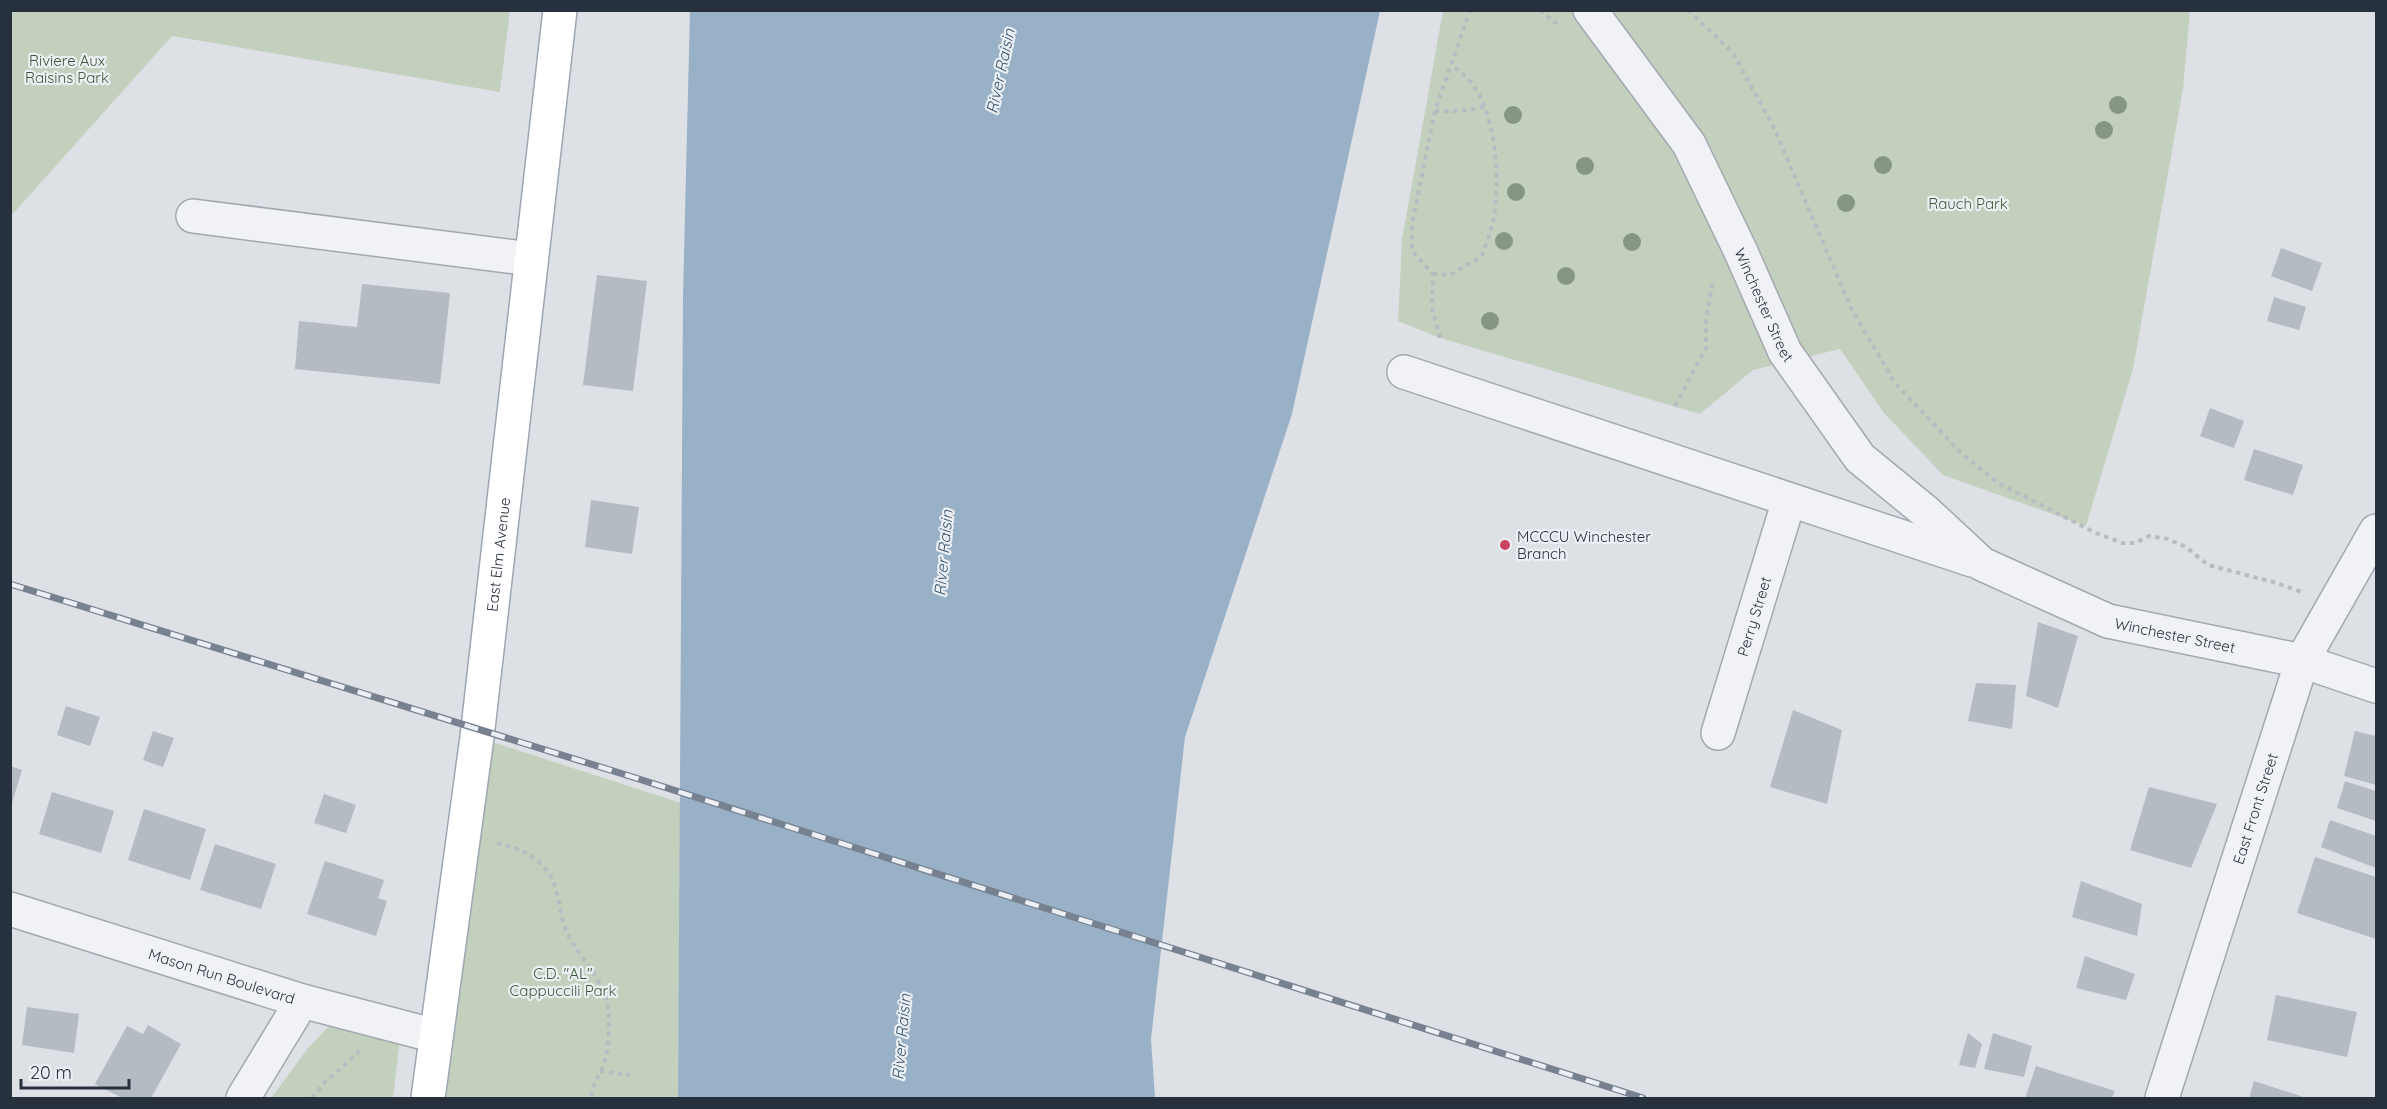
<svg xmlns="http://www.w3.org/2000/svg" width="2387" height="1109" viewBox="0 0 2387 1109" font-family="Quicksand,sans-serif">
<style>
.green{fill:#c4d0be}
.water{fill:#99b1c6}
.building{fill:#b4bbc3}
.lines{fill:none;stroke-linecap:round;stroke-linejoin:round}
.minor-casing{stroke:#a3a8b0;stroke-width:36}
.major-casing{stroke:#9da6b2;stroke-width:36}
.path{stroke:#b8bcc1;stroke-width:4;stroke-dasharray:4.5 4.5;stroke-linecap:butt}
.minor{stroke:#f0f2f5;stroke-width:33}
.major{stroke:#fff;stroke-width:33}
.rail-casing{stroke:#778190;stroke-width:7}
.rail{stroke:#ecf0f4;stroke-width:4.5;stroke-dasharray:14;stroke-linecap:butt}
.tree{fill:#859685}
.poi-dot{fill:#c9445f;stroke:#ecf0f4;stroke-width:2}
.labels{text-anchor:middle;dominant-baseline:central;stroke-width:4.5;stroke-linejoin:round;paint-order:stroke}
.park-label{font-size:15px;fill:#3d5835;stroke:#ecf0f4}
.street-label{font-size:15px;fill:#27303d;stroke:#ecf0f4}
.poi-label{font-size:15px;fill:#27303d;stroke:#ecf0f4;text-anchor:start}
.water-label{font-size:16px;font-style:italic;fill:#33506f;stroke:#ecf0f4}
</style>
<rect width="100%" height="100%" fill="#dde1e6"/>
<path class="green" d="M11 10H510V11L500 92 172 36 11 216Z
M1443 11H2190L2183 89 2133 369 2086 526 1943 475 1884 413 1840 349 1753 370 1700 414 1440 338 1398 321 1402 239Z
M477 737 681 803 678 1098H431Z
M354 1022 400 1039 393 1098H271L308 1048 329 1026Z"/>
<path class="water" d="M690 10 1380 11 1292 414 1185 737 1151 1039 1155 1098H678L683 296Z"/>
<path class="building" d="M2281 248 2322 263 2312 291 2271 276Z
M597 275 647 281 633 391 583 385Z
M362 284 450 293 440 384 295 369 299 321 357 327Z
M2274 297 2306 307 2299 330 2267 321Z
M2210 408 2244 421 2234 448 2200 436Z
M2254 449 2303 465 2293 495 2244 480Z
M591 500 639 507 632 554 585 547Z
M2038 622 2078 636 2058 708 2026 696Z
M1976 683 2016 685 2012 729 1968 721Z
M66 706 100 717 90 746 57 735Z
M1793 710 1842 730 1827 804 1770 787Z
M153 731 174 738 163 767 143 760Z
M2355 731 2376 736V785L2344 776Z
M10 766 22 770 11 806H10Z
M2345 781 2376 791V821L2337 808Z
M2149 787 2217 804 2191 868 2130 850Z
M52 792 114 811 101 853 39 834Z
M324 794 356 805 346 833 314 823Z
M144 809 206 829 190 880 128 860Z
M2330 820 2376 836V868L2321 847Z
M215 844 276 864 261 909 200 890Z
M2315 857 2376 877V939L2297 913Z
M325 861 384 880 378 898 387 901 376 936 307 914Z
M2081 881 2142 904 2137 936 2072 917Z
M2085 956 2135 974 2126 1000 2076 988Z
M2276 995 2357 1012 2347 1057 2267 1040Z
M27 1007 79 1014 74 1053 22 1045Z
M148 1025 181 1044 151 1098H122L95 1084 127 1026 143 1034Z
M1968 1033 1982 1044 1975 1068 1959 1065Z
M1993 1033 2032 1046 2024 1077 1984 1069Z
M2036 1066 2115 1091 2112 1098H2025Z
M2254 1081 2307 1098H2249Z"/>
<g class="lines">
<g class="minor-casing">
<g id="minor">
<path id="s1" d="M1590 10 1689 144 1741 252 1785 352 1860 458 1926 512 1982 564 2108 621 2302 661 2376 686"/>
<path d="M193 216 531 259"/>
<path d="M1404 372 1972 560"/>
<path id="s2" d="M1718 733 1789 500"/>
<path id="s3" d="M10 909 302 1001 436 1036"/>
<path d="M243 1098 302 1001"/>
<path id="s4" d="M2162 1098 2302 661 2376 531"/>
</g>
</g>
<g class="major-casing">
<g id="major">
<path id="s5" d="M428 1098 477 737 560 10"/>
</g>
</g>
<path class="path" d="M1540 10 1557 24
M1688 10 1733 53 1774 128 1852 310 1895 383 1961 453 1998 483 2096 533 2122 543H2135L2149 536 2168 539 2186 547 2208 565 2273 582 2302 592
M1435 111H1459L1485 107
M1433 274 1450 275 1482 256C1486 243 1492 229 1494 216 1501 172 1496 88 1451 66
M1440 338 1432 308 1433 274 1412 251V224L1435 111 1470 10
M1675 406 1706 348V321L1713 280
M497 843C518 848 534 854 547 871 560 887 558 910 565 928 576 956 605 978 608 1009 610 1026 609 1048 604 1064 599 1076 592 1085 591 1098
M600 1071 630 1075
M312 1098 323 1084 360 1051"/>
<use href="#minor" class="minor"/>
<use href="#major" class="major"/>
<g class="rail-casing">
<path id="rail" d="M10 584 623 774 1643 1098"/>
</g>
<use href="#rail" class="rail"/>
</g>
<g class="tree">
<circle cx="2118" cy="105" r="9"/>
<circle cx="1513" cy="115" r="9"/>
<circle cx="2104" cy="130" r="9"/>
<circle cx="1883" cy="165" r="9"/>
<circle cx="1585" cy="166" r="9"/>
<circle cx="1516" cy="192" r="9"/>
<circle cx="1846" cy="203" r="9"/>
<circle cx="1504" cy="241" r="9"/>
<circle cx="1632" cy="242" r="9"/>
<circle cx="1566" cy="276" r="9"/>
<circle cx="1490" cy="321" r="9"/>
</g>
<circle class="poi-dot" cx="1505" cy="545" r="6"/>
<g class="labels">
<g class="park-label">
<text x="67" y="60">Riviere Aux<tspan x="67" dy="17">Raisins Park</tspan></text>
<text x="1968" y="203">Rauch Park</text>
<text x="563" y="973">C.D. "AL"<tspan x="563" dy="17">Cappuccili Park</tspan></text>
</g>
<g class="street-label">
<text stroke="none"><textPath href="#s1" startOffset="344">Winchester Street</textPath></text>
<text stroke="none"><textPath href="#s5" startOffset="548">East Elm Avenue</textPath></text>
<text stroke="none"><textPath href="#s2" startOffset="122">Perry Street</textPath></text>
<text stroke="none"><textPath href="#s1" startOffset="894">Winchester Street</textPath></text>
<text stroke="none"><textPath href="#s4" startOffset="304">East Front Street</textPath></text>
<text stroke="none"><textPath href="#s3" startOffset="222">Mason Run Boulevard</textPath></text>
</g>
<g class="poi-label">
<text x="1517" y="536">MCCCU Winchester<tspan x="1517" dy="17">Branch</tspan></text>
</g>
<g class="water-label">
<text transform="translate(1000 71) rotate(-78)">River Raisin</text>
<text transform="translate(943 553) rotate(-85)">River Raisin</text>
<text transform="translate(901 1037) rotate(-85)">River Raisin</text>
</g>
</g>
<rect width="2387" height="1109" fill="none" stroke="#27303d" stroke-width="24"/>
<path d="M21 1079v9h108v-9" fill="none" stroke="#27303d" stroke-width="3"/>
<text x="30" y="1079" font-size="18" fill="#27303d" stroke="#ecf0f4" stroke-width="4.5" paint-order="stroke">20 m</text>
</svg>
